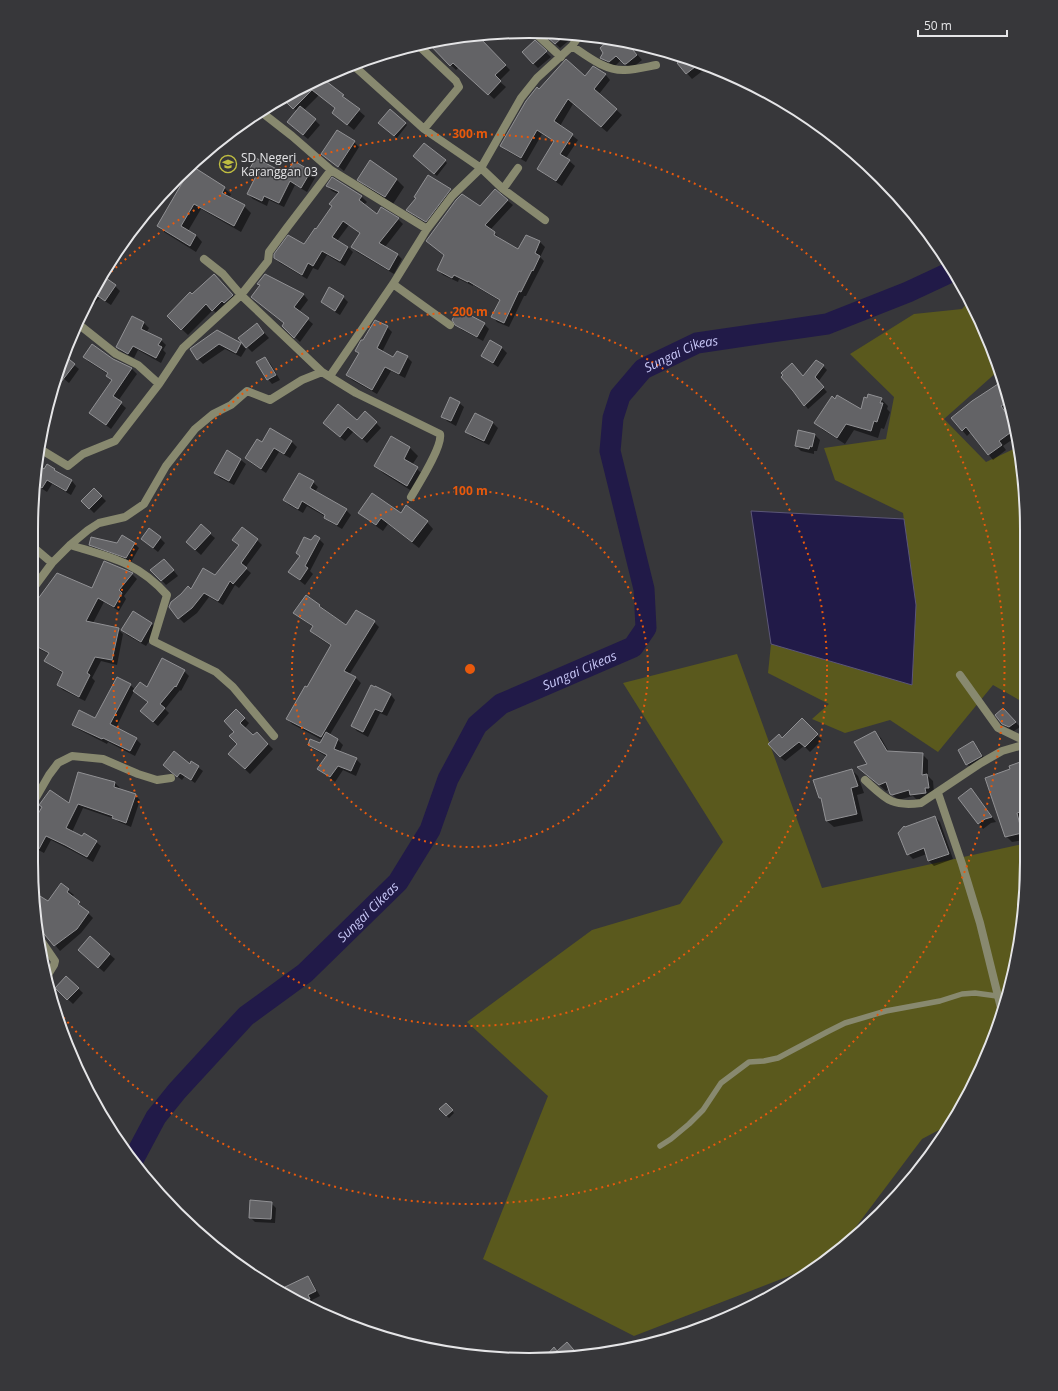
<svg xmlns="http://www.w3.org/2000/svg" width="1058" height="1391" viewBox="0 0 1058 1391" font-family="'Open Sans',sans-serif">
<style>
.green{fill:#5a591d}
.water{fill:#211a48;stroke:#5c5778}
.shadow{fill:#0007}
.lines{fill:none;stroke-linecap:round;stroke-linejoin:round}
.river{stroke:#211a48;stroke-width:21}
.building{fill:#636366;stroke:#919194}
.service{stroke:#88896f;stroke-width:5.5}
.minor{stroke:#88896f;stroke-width:8}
.ring{fill:none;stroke:#e8590c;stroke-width:2;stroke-dasharray:2 4}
.labels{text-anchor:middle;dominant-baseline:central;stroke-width:3;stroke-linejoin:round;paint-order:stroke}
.poi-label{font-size:12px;fill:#e5e5e7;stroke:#37373a;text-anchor:start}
.water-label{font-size:13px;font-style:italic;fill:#c7c6f6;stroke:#37373a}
.rim{fill:none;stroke:#e5e5e7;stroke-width:2}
.centre{fill:#e8590c;stroke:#37373a;stroke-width:2}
.ring-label{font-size:12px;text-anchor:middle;font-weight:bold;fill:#e8590c;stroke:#37373a;stroke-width:3;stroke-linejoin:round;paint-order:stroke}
</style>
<rect width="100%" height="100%" fill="#37373a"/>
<path class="green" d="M969 301 989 339 998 371 944 419 986 462 1018 447 1023 464V705L1021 701 993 685 938 752 890 720 845 733 812 719 829 704 768 673 771 644 912 685 916 605 903 513 835 480 824 448 886 439 894 397 850 354 914 314 962 309Z
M737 654 822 888 1023 844V927L989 1052 952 1123 922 1139 840 1248 820 1264 634 1336 483 1259 548 1096 467 1022 592 930 680 904 723 842 623 683Z"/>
<path class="water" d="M751 511 904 519 916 605 912 685 771 644Z"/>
<path class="shadow" d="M550 33 571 35 573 37 560 48 548 36Z
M482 36 479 38 510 70 499 81 506 87 494 99 459 67 456 70 433 48 432 49 425 43 432 41Z
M625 40 642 60 631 69H630L621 60 615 66 606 62 601 57Z
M535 42 551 57 538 68 533 63Z
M684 58 709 66 692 79 678 63Z
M605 74 610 80 599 94 622 115 607 132 573 104 560 126 578 140 566 158 575 166 562 186 544 174 539 169 555 142 542 134 526 162 507 151 501 146 539 90 585 78Z
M321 78 365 116 354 130 333 113 336 109 319 95 304 110 320 125 308 139 293 127 297 111 283 99Z
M405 123 407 125 397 138 382 125Z
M354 142 359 147 344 171 323 154Z
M416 158 445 161 447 163 437 176Z
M295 162 311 172 316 176 307 192 295 185 284 207 269 200 267 206 253 199 248 194 258 174 252 168 287 175Z
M189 167 224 188 231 194 229 198 244 206 251 213 241 232 201 209 188 231 196 235 202 242 196 252 164 232 158 226 184 180 177 176Z
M429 176 450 190 455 195 431 226 413 215 408 210 417 198Z
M333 179 362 197 367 202 364 205 377 215 382 209 398 219 403 224 385 247 397 254 402 259 394 274 357 252 352 247 360 234 349 225 337 241 348 247 353 252 345 266 327 255 318 270 313 268 307 279 280 263 275 258 304 246 316 230 333 206 338 194 332 191 327 186Z
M358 179H396L404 187 393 204 366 187Z
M495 191 513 205 490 230 500 238 499 239 519 250 540 242 545 247 540 257 544 261 526 296H524L509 327 497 322 493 317 500 301 473 285V286L459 279 458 282 443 275 438 270 445 256 427 241 480 207Z
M265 275 304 295 308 300 299 312 313 324 300 342 283 326 285 323 258 284Z
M102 277 115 286 120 291 111 305 100 298 83 313 81 312 82 309Z
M220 281 239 301 219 316 213 310 188 335 168 316 192 296Z
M344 298 348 302 340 315 335 312Z
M132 318 144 323 149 328 146 333 161 340 166 345 163 350 166 353 161 363 138 350 134 358 122 352 117 347Z
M456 324H484L489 329 483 341 462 330Z
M257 325 269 338 252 352 247 347Z
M387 327 392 332 382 352 394 358 407 357 412 362 405 378 391 371 377 394 352 380 347 375 359 354 356 351Z
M217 331 241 344 246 349 241 357 225 349 203 364 198 359Z
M491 341 502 348 507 353 498 367 487 360 482 356Z
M64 357 79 369 69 383 58 374Z
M84 357 113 360 132 369 137 374 118 401 126 408 111 429 90 413 112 381 107 376 108 374 89 362Z
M265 358 270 363 280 380 272 384 268 379Z
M823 366 827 370 818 382 827 392 808 409 794 390 804 377Z
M1001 383 1008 410 1005 412 1011 419 1016 437 1003 446 1006 450 993 460 971 432 967 436 952 418 973 402Z
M881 399 888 406 887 409 890 412 884 429 881 428 878 438 854 430 845 444 823 430 816 423 835 400 861 411Z
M459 403 464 407 456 426 447 421 442 416Z
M365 412 381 428 367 443 354 431 345 441 329 428 357 421Z
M475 414 493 423 498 428 489 445 472 437 467 432Z
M270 429 292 442 297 447 290 458 279 452 266 473 251 463 246 458 262 444Z
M815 435 820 440 817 451H814V454L801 451 796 446Z
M392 437 410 448 418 456 412 465 425 476 415 493 383 473 375 465Z
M227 452 241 460 246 464 234 485 220 478 215 473Z
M37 466 44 470H54L72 481 76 486 71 495 52 484 47 492 41 488 32 500Z
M313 482 318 487 315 492 346 510 351 515 342 529 330 522 326 517 307 506 303 513 289 505 284 500Z
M94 489 106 501 94 513 82 501Z
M360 513 401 514 427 522 433 529 419 548 388 524 383 531 366 519Z
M210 534 215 538 201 555 192 547Z
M160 538 165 543 158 552 147 543Z
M319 539 324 544 310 571 313 574 305 585 289 572 300 557 297 553 311 542Z
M234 540H257L262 545 245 568 251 573 239 588 235 585 223 605 209 597 197 613 184 623 179 618 191 590 215 576 240 546Z
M134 543 139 548 131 562 95 550 90 545Z
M104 562 132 574 137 579 124 596 126 599 119 611 104 602 93 623 118 629 123 634 117 665 101 661 92 678 95 681 85 701 63 690 58 685 64 674 51 666 45 661 49 654 33 646 32 649V605L34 606 93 590Z
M169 565 178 576 166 585 152 570Z
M319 605 347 626 356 611 374 622 379 627 349 675 356 678 361 683 329 736 338 740 343 745 340 751 356 759 361 764 356 776 343 770 335 782 319 769 327 757 314 749 309 744H320L322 740 292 724 287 719 307 689 331 646 316 636 311 631 313 627 294 613Z
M133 613 152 624 157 629 146 646 127 635 122 630Z
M184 671 189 676 181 691 180 690 165 709 169 713 158 726 146 716 149 703 134 691 116 728 136 739 141 744 135 756 108 742 107 744 78 729 73 724 96 719 130 685 136 690 147 689Z
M391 695 395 700 387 716 380 713 368 737 357 731 352 726Z
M236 710 249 723 245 728 253 737 257 733 273 749 250 774 229 754 238 744 235 732Z
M1008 714 1020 727 1014 731 1008 728 1002 723Z
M802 720 822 740 810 752 804 746 785 761 780 757 782 739Z
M875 732 881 738 889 752 922 754 928 760V776L933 781 934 793 931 799 917 800 913 796 898 800 891 793 889 789 886 791 864 772 868 765Z
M973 743 978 748 986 761 972 769 967 764Z
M192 763 203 771 195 783 185 776 182 780 168 769 190 765Z
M1023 763V840L1012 842 1006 836 1011 770Z
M852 770 858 776 864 793 857 795 863 821 834 827 827 821 822 800 820 798Z
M115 783 120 788 119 790 135 795 140 800 131 827 119 822 115 819 83 808 72 832 83 837 96 842 101 846 93 862 71 850 51 840 44 853 31 846V828L43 808 40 805 69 804Z
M976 795 996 822 991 823 983 829 959 798Z
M935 817 940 822 953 859 934 866 929 861 927 854 913 859 908 854Z
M61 885 74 895 72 897 93 918 81 933 60 951 40 927 44 922 38 919 35 894 49 903Z
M90 937 115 959 104 972 84 955Z
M66 977 83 993 73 1004 56 988Z
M446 1104 454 1113 449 1118 440 1109Z
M271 1203 276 1208 275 1223 255 1222 250 1217Z
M307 1277 312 1282 320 1296 312 1300 314 1304 307 1308 291 1297 286 1287Z"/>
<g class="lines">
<path class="river" id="s1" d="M132 1162 156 1117 177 1091 246 1016 305 973 398 882 430 830 448 779 477 725 501 704 633 647 646 628 644 589 610 451 613 418 620 396 643 369 697 343 827 324 908 292 953 271"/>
</g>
<path class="building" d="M549 33 556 34 565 35 555 44 546 36Z
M478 36 506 65 495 75 501 81 488 95 453 63 450 66 427 42Z
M610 39 625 40 637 55 626 64H624L616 56 609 62 600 58 603 53 600 48Z
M535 40 547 51 533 64 522 52Z
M683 58 689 60 700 63 686 74 677 63Z
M566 59 585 76 593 66 606 74 594 89 617 109 601 127 568 99 554 121 573 134 560 154 570 160 556 181 537 169 554 141 537 130 521 158 500 146 526 101 537 87 539 89Z
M322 78 344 95 342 96 360 109 347 125 332 113 335 108 312 90 293 109 283 99Z
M300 106 316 119 303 135 287 122Z
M390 109 406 123 394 136 378 123Z
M337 130 355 141 338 167 321 154Z
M424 143 446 160 434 174 413 156Z
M256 158 286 174 294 161 311 171 301 188 290 181 279 203 264 196 262 201 247 194 258 172 250 168Z
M370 160 397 179 385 197 357 180Z
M192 166 225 187 222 193 245 205 234 226 194 204 181 226 196 235 190 246 157 226Z
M428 175 451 189 426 222 406 210 416 198 414 197Z
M332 177 362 196 359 200 377 214 381 207 399 218 379 243 398 254 389 270 351 247 360 233 343 221 332 237 348 247 340 261 322 251 313 266 308 263 302 275 274 258V254L288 235 304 244 315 228 316 229 332 206 329 204 339 192 326 186Z
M495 189 508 200 485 225 495 232 494 235 518 249 526 235 540 241 535 253 540 256 533 271 532 270 521 292 519 291 504 323 491 317 500 300 468 281V282L454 275 452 278 437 270 444 255 426 241 456 200 462 194 480 206Z
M214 274 233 295 224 303 222 301 212 311 206 304 181 330 167 316 190 292 192 294Z
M265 274 304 294 294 307 309 318 294 338 282 326 284 323 251 297 260 285 257 284Z
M106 278 116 285 105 301 95 294Z
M329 287 344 296 335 311 321 302Z
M458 309 485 323 477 337 455 325 452 320Z
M132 316 144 322 141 329 162 339 158 345 162 347 156 358 133 346 128 354 116 347Z
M375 320 388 326 377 348 393 357 397 351 408 356 399 374 385 367 372 390 346 375 359 353 355 351 361 340H363Z
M257 323 264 333 246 348 238 338Z
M217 330 241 343 236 353 219 344 197 360 190 349Z
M490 340 502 347 493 363 481 356Z
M92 344 113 359 132 368 113 396 122 402 106 425 89 413 112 380 106 376 108 373 83 357Z
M65 356 75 364 54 391 52 390Z
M265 357 276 375 267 380 256 362Z
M816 360 824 365 815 377 824 387 804 406 793 391 781 377 783 375 781 373 792 363 803 376Z
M998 384 1004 395 1006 403 1001 406 1011 420 1014 430 999 441 1002 445 988 455 966 427 962 431 951 418 972 401Z
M868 394 882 398 880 403H883L877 422 874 421 871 431 846 424 837 438 814 423 832 396 835 399 837 395 861 409 864 397 867 398Z
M450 397 460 402 451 421 441 417Z
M338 404 357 420 365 411 377 422 362 439 348 427 340 437 323 423Z
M475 413 493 422 484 441 465 432Z
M270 428 292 441 284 454 274 448 261 469 245 458 257 439 262 442Z
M798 430 815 434 812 447 810 446 809 449 795 446Z
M391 436 410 447 404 459 418 467 407 486 374 466Z
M227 450 241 459 229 481 214 473Z
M37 464 44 469 47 464 55 469 54 470 72 480 66 491 47 480 42 488 34 483Z
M299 473 314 481 310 488 347 509 337 525 324 518 325 515 302 501 298 509 283 500Z
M94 488 102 496 89 509 81 501Z
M372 493 401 513 406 505 428 521 412 542 381 518 376 525 358 513Z
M201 524 211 533 195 550 186 542Z
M242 527 258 539 241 563 247 568 233 584 230 581 218 601 204 593 192 608 178 619 169 607 171 602 181 594 188 586 191 589 203 568 215 575 239 545 232 540Z
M149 528 161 537 153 548 141 539Z
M122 535 135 543 126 558 89 545 91 537 117 543Z
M315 535 320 538 305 566 308 568 300 580 288 572 300 556 296 553 304 537 311 540Z
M164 559 174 570 161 581 150 570Z
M104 561 133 573 119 590 122 593 114 607 98 598 86 621 119 628 112 660 95 657 87 673 90 675 79 697 57 685 63 672 44 661 49 653 32 644V607L57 573 92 588Z
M306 595 320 605 319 606 346 625 356 610 375 621 344 671 356 677 321 737 286 719 305 686 307 687 331 645 310 631 313 626 293 613Z
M133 611 152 623 141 642 121 630Z
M162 658 185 670 176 687 175 686 160 704 165 708 153 722 140 711 148 702 133 691 140 682 147 687Z
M117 677 131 684 110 724 137 738 130 751 103 738 102 739 72 725 79 710 95 718Z
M371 685 375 687V686L391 694 382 712 375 709 363 732 351 726Z
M1003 708 1016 722 1009 727 1002 724 995 715Z
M236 709 245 718 240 723 253 735 257 732 268 744 245 769 228 754 237 744 229 736 234 732 224 721Z
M802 718 818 734 805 747 799 742 780 757 768 744 779 734 782 738Z
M875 731 887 751 923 753 922 775 927 774 929 788H925L926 793 910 795 909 790 892 795 890 794 886 782 879 785 857 767 867 764 854 742Z
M326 732 338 739 334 749 357 758 351 771 338 766 330 777 317 769 327 755 308 745 310 739 320 743Z
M973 741 982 756 966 765 958 750Z
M174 751 190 764 191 761 199 766 191 780 180 773 177 777 163 765Z
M1023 761V811L1017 813 1022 833 1005 837 985 778 1010 769 1009 766Z
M852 769 858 786 851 788 857 814 826 821 821 798H819L813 780Z
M78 772 115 782 114 787 136 794 126 823 112 818 113 816 78 804 66 828 82 836 84 833 97 841 87 857 65 845 46 836 39 849 31 844V826L42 807 39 805 50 790 69 803Z
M971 788 992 817 985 819 978 824 958 798Z
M935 816 949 854 928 861 924 848 907 855 898 833 904 826 905 827Z
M61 883 69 889 67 892 80 902 78 904 89 912 77 929 54 946 40 929 35 893 48 901Z
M90 936 110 954 98 968 78 950Z
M66 976 79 988 67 1000 55 988Z
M446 1103 453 1110 446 1116 439 1109Z
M250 1200 272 1202 271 1219 249 1218Z
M308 1276 316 1291 308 1295 310 1299 301 1303 289 1295 285 1287Z
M567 1342 579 1356 562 1359 544 1358 554 1347 557 1351Z"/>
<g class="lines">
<path class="service" d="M660 1146 671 1139 689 1124 703 1110 721 1083 749 1062 764 1061 778 1058 827 1032 845 1023 886 1011 940 1001 962 994 975 993 997 996"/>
<path class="minor" d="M534 32 561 57
M418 45 456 81 459 87 424 129
M572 46C587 56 605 71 625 70 635 70 646 67 656 65
M353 65 424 129 481 168 503 189 545 220
M260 111 292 136 331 170 427 229
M503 189 518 168
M204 259 223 274 241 295 322 372
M393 284 450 325
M77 323 116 354 138 365 159 384 183 348 241 295 268 261 269 252 286 229 331 170
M330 376 393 284 427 229 452 196 481 168 521 98 537 78 572 46 579 36
M40 449 68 466 83 454 115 441 159 384
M70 545C110 557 138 562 167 595L153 641 216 672 233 687 274 736
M32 546 52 563
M32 590 52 563 70 545 88 530 99 523 125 517 144 504 166 466 195 429 213 414 231 405 247 391 270 400 302 380 322 372 356 393 440 434C443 446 418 485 411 497
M960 675 998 728 1023 740
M865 780C886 799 891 807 921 803L981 763 1002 751 1023 745
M938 793 962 864 980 923 1001 1008
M31 803 34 801 49 775 58 763 72 756 103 759 138 774 157 780 171 778
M42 942 55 961 54 965 46 978"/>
</g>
<g class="ring">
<circle cx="470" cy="669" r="178"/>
<circle cx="470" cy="669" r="357"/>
<path d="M98 284A535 535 0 1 1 54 1006"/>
</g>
<defs>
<g id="school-ring" transform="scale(0.9)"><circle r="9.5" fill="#37373a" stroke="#c0be41" stroke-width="1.5"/><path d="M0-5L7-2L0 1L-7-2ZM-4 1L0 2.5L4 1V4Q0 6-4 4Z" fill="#c0be41"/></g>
</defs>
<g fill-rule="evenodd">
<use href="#school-ring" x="228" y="164"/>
</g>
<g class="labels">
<g class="poi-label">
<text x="241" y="157">SD Negeri<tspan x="241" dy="14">Karanggan 03</tspan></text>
</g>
<g class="water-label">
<text stroke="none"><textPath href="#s1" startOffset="1079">Sungai Cikeas</textPath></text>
<text stroke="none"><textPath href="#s1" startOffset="683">Sungai Cikeas</textPath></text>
<text stroke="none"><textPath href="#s1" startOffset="347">Sungai Cikeas</textPath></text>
</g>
</g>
<path d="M0 0H1058V1391H0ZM529 38H529A491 491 0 0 1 1020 529V862A491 491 0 0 1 529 1353H529A491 491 0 0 1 38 862V529A491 491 0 0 1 529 38Z" fill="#37373a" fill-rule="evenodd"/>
<path class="rim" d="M529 38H529A491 491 0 0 1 1020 529V862A491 491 0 0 1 529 1353H529A491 491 0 0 1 38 862V529A491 491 0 0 1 529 38Z"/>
<circle cx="470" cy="669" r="6" class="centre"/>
<g class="ring-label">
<text x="470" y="138">300 m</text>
<text x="470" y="316">200 m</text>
<text x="470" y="495">100 m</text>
</g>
<path d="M918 30v6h89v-6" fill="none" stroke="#e5e5e7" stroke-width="2"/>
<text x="924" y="30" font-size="12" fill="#e5e5e7" stroke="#37373a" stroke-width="3" paint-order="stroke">50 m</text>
</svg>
